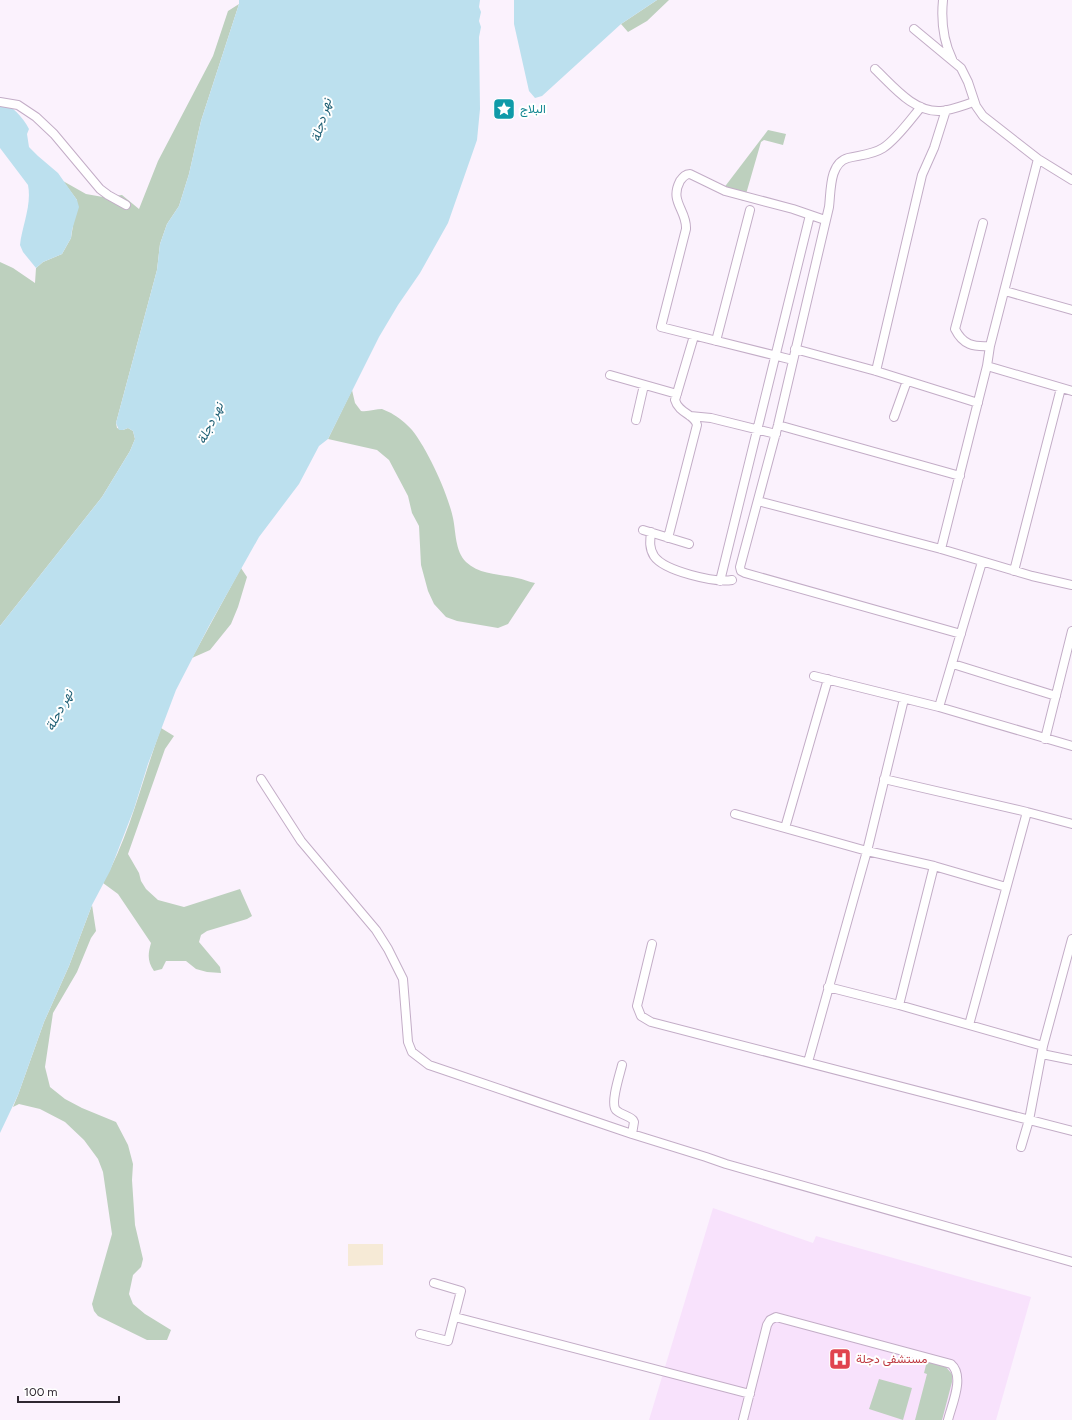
<svg xmlns="http://www.w3.org/2000/svg" width="1072" height="1420" viewBox="0 0 1072 1420" font-family="Figtree,Vazirmatn,sans-serif">
<style>
.industrial{fill:#f6ead6}
.built{fill:#f8e2fc}
.green{fill:#bdd0be}
.water{fill:#bce0ee}
.lines{fill:none;stroke-linecap:round;stroke-linejoin:round}
.minor-casing{stroke:#c3adc7;stroke-width:10}
.minor{stroke:#fff;stroke-width:8}
.labels{text-anchor:middle;dominant-baseline:central;stroke-width:4;stroke-linejoin:round;paint-order:stroke}
.culture-label{font-size:12px;fill:#0d838f;stroke:#fff;text-anchor:start}
.health-label{font-size:12px;fill:#be3a42;stroke:#fff;text-anchor:start}
.water-label{font-size:13px;font-style:italic;fill:#1d5e73;stroke:#fff}
</style>
<rect width="100%" height="100%" fill="#fbf2fd"/>
<path class="industrial" d="M348 1244H383V1265L348 1266Z"/>
<path class="built" d="M713 1208 813 1243 816 1236 1031 1297 996 1420H649Z"/>
<path class="green" d="M657 0H669L647 21 628 32 621 24Z
M239 4 201 121 189 174 179 206 167 224 160 244 157 270 116 423 117 428 123 430 128 428 133 431 135 439 130 451 102 497 0 626V262L13 268 35 283 36 268 43 262 62 254 71 238 77 200 63 181 86 194 103 197 122 195 139 209 158 161 213 56 228 11Z
M768 130 786 134 783 145 764 140 761 142 744 201 720 193Z
M352 390 355 403 361 411C368 412 376 409 382 409 385 410 388 412 391 413 398 417 407 424 412 430 428 450 448 494 453 518 456 532 455 551 466 562 480 575 500 574 517 578 523 579 529 582 535 583L508 624 498 628 457 621 446 617 434 604 428 591 421 565 419 526 412 513 408 496 389 460 377 450 328 439Z
M241 568 247 577 238 607 231 624 210 650 192 658Z
M161 728 174 736 165 749 128 854 139 873 141 881 146 889 158 900 184 907 240 889 252 916 247 919 207 931 201 935 199 942 220 967 221 973 207 972 196 969 186 961H166L162 969 154 971C147 961 148 954 151 943L118 894 103 883C130 835 142 780 161 728Z
M92 905 96 931 91 938 77 972 53 1013 45 1067 50 1087 65 1099 82 1108 116 1122 128 1145 133 1164 132 1180 135 1225 143 1259 141 1267 133 1275 129 1294 133 1304 145 1314 171 1330 167 1340H147L98 1316 94 1311 92 1304 112 1234 103 1172 98 1159 84 1140 65 1122 40 1109 19 1104 13 1107 18 1095 44 1022 69 966Z
M927 1361 945 1366 952 1374V1382L942 1420H915L927 1374 924 1373Z
M879 1379 912 1388 903 1420 869 1409Z"/>
<path class="water" d="M239 0H480L479 7 481 12 479 21 481 27 479 37 480 109 477 140 448 223 420 273 398 305 379 337 328 439 319 446 299 484 259 537 209 626 176 690 148 764 134 809 110 871 92 905 69 966 44 1022 18 1095 0 1133V626L102 497 130 451 135 439 133 431 128 428 123 430H119L116 423 157 270 160 244 167 224 179 206 189 174 201 121 239 4Z
M514 0H657L621 24 542 96 535 98 529 91 514 24Z
M0 100C12 106 23 117 29 129L27 134 29 147 38 156 58 173 77 200 79 207 72 230 71 238 62 254 43 262 36 268 23 252 20 245C22 226 32 205 28 185L0 148Z"/>
<g class="lines">
<g class="minor-casing">
<path id="minor" d="M943 0C941 20 943 40 952 59
M914 29 961 68 968 82 976 106 983 116 1038 159 1072 180
M875 69C893 86 914 113 941 111 952 110 964 105 974 102
M0 102 18 105 36 117 54 134 100 189 108 195 126 205
M921 107C911 119 896 140 883 148 872 155 860 155 848 158 829 163 831 192 829 207L778 425 740 567 741 571 745 573 961 634
M983 223 955 329C963 345 973 347 990 346
M1005 291 1072 310
M716 341 750 210
M795 349 876 371 978 403
M793 360 661 327 686 229C687 210 669 202 680 181 683 177 685 174 690 174L725 191 793 209 825 220
M987 366 1072 391
M876 371 922 175 934 148 946 110
M610 375 677 394
M690 416 711 418 776 434
M894 417 907 381
M636 420 644 385
M778 425 960 476
M758 501 941 549 1032 576 1072 585
M643 530 689 544
M651 532C650 541 649 548 654 556 664 571 715 583 732 580
M668 538 697 425C695 414 679 414 675 400L694 336
M941 549 987 366 990 346 1038 159
M1014 571 1061 388
M720 581 810 215
M953 664 1056 696
M814 676 939 707 1072 746
M939 707 982 562
M1045 739 1072 631
M261 779 301 841 376 930 388 949 403 979 408 1042 412 1052 429 1065 632 1134 706 1157 726 1164 1072 1262
M884 779 1027 812 1072 824
M735 814 867 851 934 866 1006 887
M785 828 828 679
M652 944 637 1006 641 1016 651 1022 1072 1131
M828 987 899 1005 1043 1046
M899 1005 934 866
M969 1025 1027 812
M1042 1054 1072 1060
M808 1062 867 851 904 699
M622 1065C620 1074 610 1103 616 1110 621 1115 628 1115 633 1120L634 1122 632 1134
M1021 1147 1029 1120 1043 1046 1072 939
M455 1317 750 1394
M420 1334 448 1341 461 1291 434 1283
M743 1420 767 1325 770 1320 776 1317 951 1364C965 1376 952 1404 948 1420"/>
</g>
<use href="#minor" class="minor"/>
</g>
<defs>
<g id="sight-square" transform="scale(1.15)"><rect x="-9" y="-9" width="18" height="18" rx="4" fill="#0f9aa8" stroke="#fff"/><path d="M0-6L1.8-2.2L6-1.7L2.9 1.2L3.7 5.4L0 3.3L-3.7 5.4L-2.9 1.2L-6-1.7L-1.8-2.2Z" fill="#fff"/></g>
<g id="hospital-square" transform="scale(1.15)"><rect x="-9" y="-9" width="18" height="18" rx="4" fill="#e0444e" stroke="#fff"/><path d="M-5-5h3v3.5h4V-5h3V5h-3V1.5h-4V5h-3Z" fill="#fff"/></g>
</defs>
<g fill-rule="evenodd">
<use href="#sight-square" x="504" y="109"/>
<use href="#hospital-square" x="840" y="1359"/>
</g>
<g class="labels">
<g class="culture-label">
<text x="520" y="109">البلاج</text>
</g>
<g class="health-label">
<text x="856" y="1359">مستشفى دجلة</text>
</g>
<g class="water-label">
<text transform="translate(321 120) rotate(-74)">نهر دجلة</text>
<text transform="translate(210 423) rotate(-64)">نهر دجلة</text>
<text transform="translate(59 710) rotate(-62)">نهر دجلة</text>
</g>
</g>
<path d="M18 1396v6h101v-6" fill="none" stroke="#2f2731" stroke-width="2"/>
<text x="24" y="1396" font-size="12" fill="#2f2731" stroke="#ffffff" stroke-width="3" paint-order="stroke">100 m</text>
</svg>
